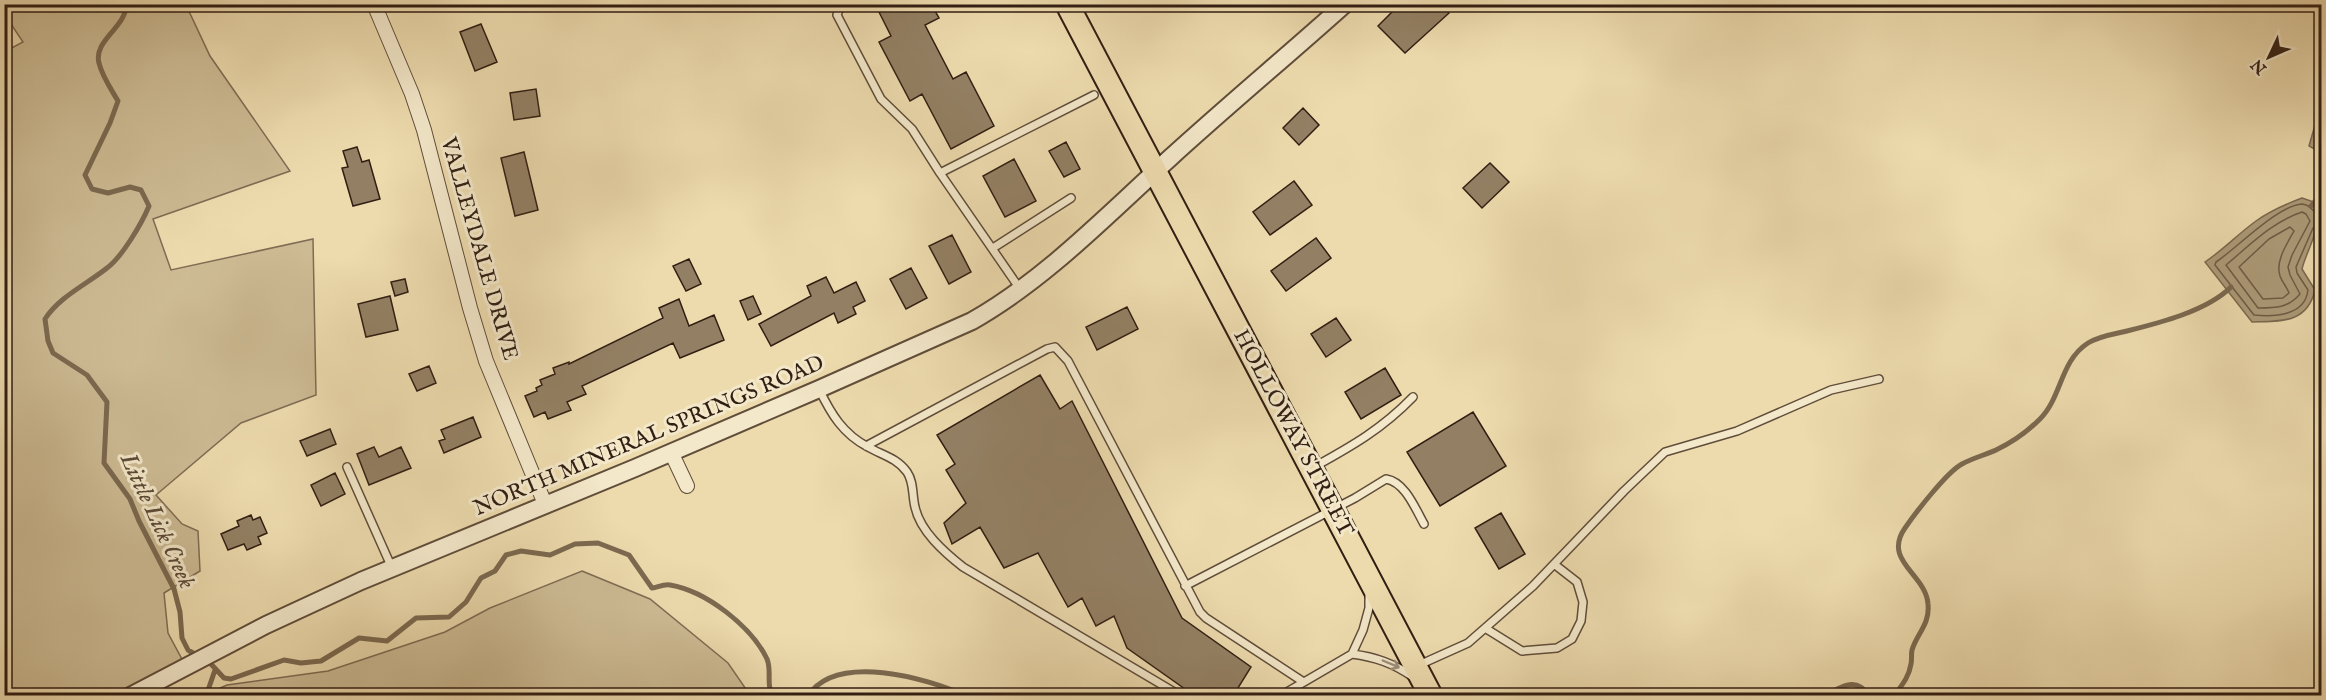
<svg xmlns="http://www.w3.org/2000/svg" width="2326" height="700" viewBox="0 0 2326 700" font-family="'IM FELL English',serif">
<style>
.green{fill:#cdbb94;stroke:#7f6c54;stroke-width:1.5}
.water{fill:#ad9b79;stroke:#7b6950;stroke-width:1.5}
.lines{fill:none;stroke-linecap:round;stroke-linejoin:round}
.shore{stroke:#6f5c46;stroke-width:1.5}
.stream{stroke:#7b6950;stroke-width:5}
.building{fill:#938064;stroke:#311e13;stroke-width:1.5}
.service-casing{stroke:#604d3a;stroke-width:10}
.minor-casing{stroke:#604d3a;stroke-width:16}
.tertiary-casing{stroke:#604d3a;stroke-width:20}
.trunk-casing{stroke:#311e13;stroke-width:26}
.service{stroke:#f3e8ca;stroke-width:7}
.minor{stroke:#f3e8ca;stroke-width:14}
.tertiary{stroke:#f3e8ca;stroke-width:16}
.trunk{stroke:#eddbae;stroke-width:22}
.oneway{stroke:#9c8d78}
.labels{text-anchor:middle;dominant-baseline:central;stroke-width:6;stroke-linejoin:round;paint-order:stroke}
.street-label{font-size:22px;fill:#311e13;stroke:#f3e8ca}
.water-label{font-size:24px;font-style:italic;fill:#5c4a37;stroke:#f3e8ca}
</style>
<rect width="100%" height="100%" fill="#eddbae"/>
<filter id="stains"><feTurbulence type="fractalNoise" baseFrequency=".00333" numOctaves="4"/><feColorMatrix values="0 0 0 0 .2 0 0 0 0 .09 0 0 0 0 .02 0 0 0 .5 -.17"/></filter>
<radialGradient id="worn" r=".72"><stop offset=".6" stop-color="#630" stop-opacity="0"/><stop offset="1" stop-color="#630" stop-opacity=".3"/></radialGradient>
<path class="green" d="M4 5H186L210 56 290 171 153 219 171 270 313 239 316 395 241 423 156 495 182 524 198 531 200 571 164 593 168 633 184 663 122 695H5L4 52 23 42 5 15Z
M582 571 650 599 728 663 750 695H204L227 685 328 671 445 632 490 608Z"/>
<path class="water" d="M2321 104V153L2309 146Z
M2302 198 2314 202C2326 222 2307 248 2302 269L2315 290C2307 324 2280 321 2252 322L2205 262C2223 250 2238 234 2256 221 2270 211 2286 204 2302 198Z"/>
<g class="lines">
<path class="shore" d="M2302 212 2306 214 2310 221 2292 255 2288 267 2290 275 2300 294C2288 308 2276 308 2258 308L2226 265C2250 245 2272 222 2302 212Z
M2322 215 2317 214C2312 210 2309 204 2302 204 2278 205 2236 249 2216 262L2215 265 2254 315C2274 317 2305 316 2308 290L2297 273 2296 267 2313 228 2322 225
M2290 227 2294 231C2287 244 2275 261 2280 276 2282 282 2287 287 2289 293L2283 298 2263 299 2239 267 2269 239Z"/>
<path class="stream" d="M126 4C127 27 93 40 99 63 102 76 111 89 118 101L110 123 85 175 92 189 108 193 130 187 141 190 149 206C142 223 122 257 107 268 87 284 59 297 45 319L48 341 53 353 87 375 107 402 104 463 130 499 139 521 174 589 180 612 182 638 188 650 210 663 224 678 231 679 284 660 301 663 321 661 359 638 387 641 416 618 449 617 466 602 481 578 495 571 506 555 521 551 550 555 575 544 598 543 629 555 652 588C658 587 664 584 670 585 706 591 751 626 767 659 772 671 766 684 772 696
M2311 206 2322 193
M206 696 215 670
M808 696C836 652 927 678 966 696
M1823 696C1840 689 1854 674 1870 696
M1894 696C1902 685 1909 677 1911 664 1912 660 1911 655 1912 650 1917 633 1930 625 1928 604 1926 574 1882 561 1905 528 1916 512 1947 472 1962 464 1973 458 1985 455 1996 450 2013 442 2027 432 2040 419 2062 397 2060 361 2088 343 2099 336 2114 334 2127 331 2159 323 2207 311 2231 287"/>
</g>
<path class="building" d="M875 4H931L939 18 925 25 953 79 966 72 994 126 951 149 922 94 910 101 879 42 891 36Z
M1400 4H1441L1449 13 1405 53 1378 26Z
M481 24 497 62 475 71 460 32Z
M536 89 540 116 514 120 510 93Z
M1303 108 1319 125 1299 145 1283 128Z
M1066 142 1080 169 1064 177 1049 151Z
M357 147 362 162 369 160 380 199 353 206 342 168 348 167 343 151Z
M524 152 538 210 515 216 501 158Z
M1014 159 1036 201 1005 217 983 176Z
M1490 163 1509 182 1482 208 1463 188Z
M1294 181 1312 205 1270 235 1253 212Z
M952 235 971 272 949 284 929 246Z
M1316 238 1331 258 1286 291 1271 271Z
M689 259 701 284 686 291 673 266Z
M911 268 927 298 906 309 890 279Z
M826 277 834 293 856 282 865 301 853 307 856 314 838 323 834 313 771 346 759 324 811 296 807 286Z
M405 279 408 292 395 296 391 282Z
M390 296 398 330 366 337 358 304Z
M753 296 761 314 748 320 740 301Z
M679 299 689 326 714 315 724 340 680 358 673 343 582 386 586 394 567 402 571 410 548 419 545 412 534 417 525 396 537 391 536 388 542 385 540 380 555 374 553 368 569 362V364L663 318 659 308Z
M1127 307 1138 329 1097 350 1086 327Z
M1336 318 1351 340 1326 357 1311 334Z
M429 366 436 383 417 391 409 374Z
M1385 368 1401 395 1361 419 1345 392Z
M1040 375 1060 409 1072 401 1182 618 1251 667 1233 696H1195L1127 648 1114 616 1096 626 1082 598 1068 607 1038 553 1004 568 980 527 952 544 944 523 966 503 946 470 955 464 937 435Z
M1473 412 1506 466 1440 506 1407 452Z
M473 417 481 437 444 453 439 441 445 439 441 430Z
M330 429 336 444 307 456 300 441Z
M374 447 379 457 401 447 411 468 369 485 357 454Z
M335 473 345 494 321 506 311 485Z
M1501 513 1525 554 1499 569 1475 528Z
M251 515 253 520 260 517 267 533 258 537 261 544 247 550 244 544 228 550 221 534 239 526 237 521Z"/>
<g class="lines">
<g class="service-casing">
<path id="service" d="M841 4 837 15 881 99 912 129 940 173 1020 289
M940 173 1094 95
M993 248 1071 198
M819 389C831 414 843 434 868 447 882 455 897 458 907 472 914 482 912 495 915 507 920 531 944 552 963 567L1181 696
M866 446 1047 349 1055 347 1068 361 1200 612 1206 618 1302 681
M347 467 392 568
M1314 467C1352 446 1382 429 1413 397
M1185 586 1355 498 1386 479C1405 482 1415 508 1424 524
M1485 628 1522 651 1557 648 1572 639 1581 621 1583 602 1577 582 1554 564
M1352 654C1375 657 1393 663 1413 677
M1419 665 1468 643 1533 586 1624 491 1665 452 1737 431 1831 390 1879 379
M1280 696 1352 654 1363 630 1369 608V596"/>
</g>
<g class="minor-casing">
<path id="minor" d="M374 4 412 94 424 130 470 308 486 361 545 504
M671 452 687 486"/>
</g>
<g class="tertiary-casing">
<path id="tertiary" d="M130 696 266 625 361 581 635 468 819 389 972 321C1046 279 1107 215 1170 158 1227 106 1287 56 1345 4"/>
</g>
<g class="trunk-casing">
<path id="trunk" d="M1067 4 1431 696"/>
</g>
<use href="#service" class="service"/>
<use href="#minor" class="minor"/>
<use href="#tertiary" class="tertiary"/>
<use href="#trunk" class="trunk"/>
</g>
<defs><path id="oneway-shaft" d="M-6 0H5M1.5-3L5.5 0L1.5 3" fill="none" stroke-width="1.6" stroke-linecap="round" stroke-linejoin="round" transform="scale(1.5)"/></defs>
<use class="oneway" href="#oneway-shaft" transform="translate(1391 664) rotate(23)"/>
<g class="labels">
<g class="street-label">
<text transform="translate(479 249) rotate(74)">VALLEYDALE DRIVE</text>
<text transform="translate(1293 433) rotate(62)">HOLLOWAY STREET</text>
<text transform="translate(649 436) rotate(-23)">NORTH MINERAL SPRINGS ROAD</text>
</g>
<g class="water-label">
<text transform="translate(157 521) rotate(65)">Little Lick Creek</text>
</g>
</g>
<rect width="2326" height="700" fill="none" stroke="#eddbae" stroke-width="24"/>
<rect x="6" y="6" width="2314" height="688" fill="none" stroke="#311e13" stroke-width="3"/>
<rect x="12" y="12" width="2302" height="676" fill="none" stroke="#311e13" stroke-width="1.5"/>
<g transform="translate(2269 57) rotate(226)" stroke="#f3e8ca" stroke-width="4.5" paint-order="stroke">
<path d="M0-4.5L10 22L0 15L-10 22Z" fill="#311e13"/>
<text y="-9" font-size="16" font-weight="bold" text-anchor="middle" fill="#311e13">N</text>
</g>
<rect width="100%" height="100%" filter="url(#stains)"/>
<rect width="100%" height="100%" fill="url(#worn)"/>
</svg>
